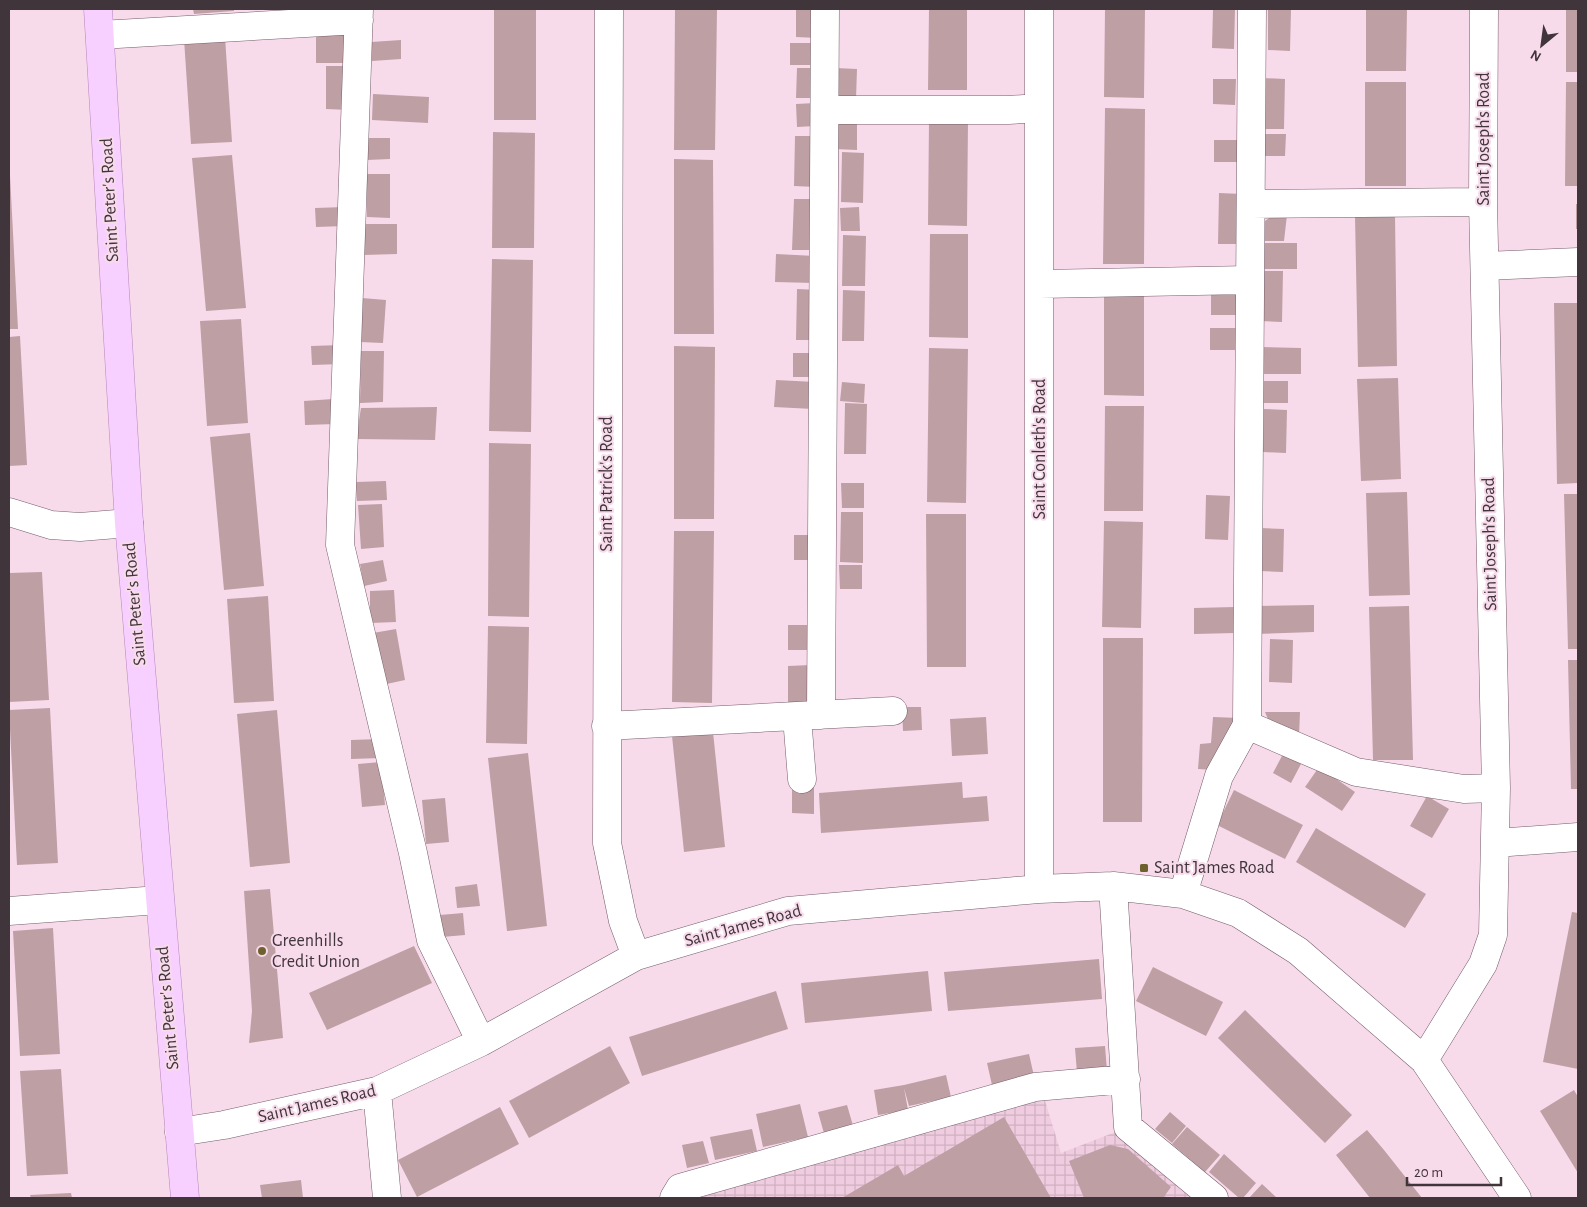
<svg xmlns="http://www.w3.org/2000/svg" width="1587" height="1207" viewBox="0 0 1587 1207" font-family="'Alegreya Sans',sans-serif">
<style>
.industrial{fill:url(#industrial-grid)}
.building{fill:#be9fa4}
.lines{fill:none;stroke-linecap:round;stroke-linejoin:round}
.minor-casing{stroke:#745c69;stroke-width:29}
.major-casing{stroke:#b586bb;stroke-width:29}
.minor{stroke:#fff;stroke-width:28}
.major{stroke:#f8d0ff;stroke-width:28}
.poi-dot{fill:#6f612e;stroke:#f8dbeb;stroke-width:2}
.labels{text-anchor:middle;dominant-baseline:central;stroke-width:4;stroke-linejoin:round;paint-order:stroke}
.street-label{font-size:18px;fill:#41353c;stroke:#f8dbeb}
.poi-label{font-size:18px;fill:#41353c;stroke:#f8dbeb;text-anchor:start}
</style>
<defs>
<pattern id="industrial-grid" width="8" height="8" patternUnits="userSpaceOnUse" patternTransform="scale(1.25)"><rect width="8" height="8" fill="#f0cce0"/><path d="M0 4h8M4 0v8" fill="none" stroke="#cfb0c1"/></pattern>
</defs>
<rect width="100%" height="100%" fill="#f8dbeb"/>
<path class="industrial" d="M1043 1094 1061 1153 1118 1131 1195 1198H684Z"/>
<path class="building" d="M193 9H234V11L194 14Z
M494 9H536V120H494Z
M675 9H717L715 150H674Z
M796 9H818V38L796 37Z
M929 9H967V90H928Z
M1105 9H1145L1144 98 1104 97Z
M1213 9H1235L1234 49 1212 48Z
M1268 9H1291L1290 51 1268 50Z
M1366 9H1407L1406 71H1366Z
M1566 9H1578V72H1566Z
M316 32 349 33 350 63H316Z
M225 37 232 142 191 144 184 39Z
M401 40V59L372 61 371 42Z
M790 43H821V65H790Z
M326 66H349V110L326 109Z
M797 68H819L818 98H796Z
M835 68 857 69 856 99H834Z
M1263 78 1285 79 1284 129H1262Z
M1213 79H1236L1235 105 1213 104Z
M1365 82H1406V186H1365Z
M1566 82H1578V186H1565Z
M373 94 429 97 428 123 372 120Z
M815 103V126L797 127 796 104Z
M1105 108 1145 109 1144 264H1103Z
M835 119H857V150L835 149Z
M929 120 968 121 967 226 928 225Z
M493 132 535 133 534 248H492Z
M1260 134H1286L1285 156H1260Z
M795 136H817L816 187 794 186Z
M367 138H390V159L367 160Z
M1214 140H1240V162H1214Z
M842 152 864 153 863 203 841 202Z
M232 155 246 308 206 311 192 158Z
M674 159 713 160 714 334H674Z
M367 174H390V218L367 217Z
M9 175H10L18 329H9Z
M1219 193 1242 194 1240 244H1218Z
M794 199H815V250H792Z
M1576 204H1578V229H1576Z
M345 207V226L316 227 315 208Z
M859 207 860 231H841L840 208Z
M1276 213 1287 215 1284 241H1259L1258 226Z
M1395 215 1397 366 1358 367 1355 216Z
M364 224H397V254L364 255Z
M930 234H968V338L929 337Z
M843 235 866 236 865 286H842Z
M1256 243H1297V269H1256Z
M776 254 815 256 814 283 775 282Z
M492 259 533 260 531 432 489 431Z
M1261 271H1283L1282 322 1260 321Z
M797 289 819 290 818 340H796Z
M843 290 865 291 864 341H842Z
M1237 292V315H1211V293Z
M1104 294 1144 295V396L1104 395Z
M362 298 386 300 383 343 360 342Z
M1554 303H1578V483L1557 484Z
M241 319 248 423 207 426 200 321Z
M1210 328H1236L1235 350H1210Z
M20 336 27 465 9 466V337Z
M341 345 342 364 312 365 311 346Z
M674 346 715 347 714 519H674Z
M1260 347 1301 348V374H1259Z
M929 348 968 349 966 503 927 502Z
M361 351H384L383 402 360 403Z
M793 353H815V377H793Z
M1398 378 1401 479 1361 481 1357 379Z
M776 380 815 382 813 409 774 407Z
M1263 381H1288V403H1262Z
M842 382 865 384 864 403 840 401Z
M333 399 335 424 305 425 304 401Z
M845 403 867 404 866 454H844Z
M1105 406H1144L1143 511H1104Z
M437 407 435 440 356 439 361 408Z
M1264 409 1287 410 1286 453 1263 452Z
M250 433 264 586 224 590 210 437Z
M489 443 531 444 529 617 488 616Z
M386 481 387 500 357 501 356 482Z
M841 483H864V508H842Z
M1407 492 1410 595 1369 596 1366 493Z
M1564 494H1578V649H1568Z
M1206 495 1230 496 1228 540 1205 539Z
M382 504 384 547 361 549 358 505Z
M841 512H863V563L840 562Z
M926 514H966V667H927Z
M1104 521 1143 522 1141 628 1102 627Z
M1261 528 1284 529 1283 572 1260 571Z
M674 531H714L712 703 672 702Z
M794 535H816V560H794Z
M383 560 387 581 364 586 360 564Z
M839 565H862V589H840Z
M42 572 49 700 9 702V573Z
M394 590 396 622 370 623V591Z
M268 596 274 701 234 703 227 599Z
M1314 605V632L1255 634 1254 606Z
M1409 606 1413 760H1373L1369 607Z
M1235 607V633L1194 634V608Z
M788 625H810L811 650H788Z
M488 626 529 627 527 744 486 743Z
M396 629 405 680 382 685 373 633Z
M1103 638H1143L1142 822H1103Z
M1270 639 1293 640 1292 683 1269 682Z
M1568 660H1578V789H1571Z
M811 665V705H788V666Z
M902 707H921L922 730 903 731Z
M50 708 58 863 17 865 9 710Z
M277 710 290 863 250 867 237 714Z
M1265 712H1300L1299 736 1271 726Z
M986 717 988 754 952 756 950 719Z
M1213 717 1239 718 1213 770 1198 769 1200 744 1211 743Z
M713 732 725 847 684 852 672 736Z
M380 739 381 758 351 759V740Z
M528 753 547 926 507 931 488 758Z
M1283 754 1301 764 1291 783 1273 773Z
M381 762 385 805 362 807 358 764Z
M1319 767 1355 792 1342 811 1305 787Z
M962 782 963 798 987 796 989 821 821 833 819 793Z
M792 788H814V814L792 813Z
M1234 790 1303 825 1285 859 1217 825Z
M1427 796 1449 809 1432 838 1410 826Z
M445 798 449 842 426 844 422 800Z
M1316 828 1426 894 1405 928 1296 862Z
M477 884 480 906 457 908 455 887Z
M270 889 283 1038 249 1043 252 1011 244 891Z
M1572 912 1578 913V1069L1543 1062Z
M463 913 465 935 442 937 440 915Z
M53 928 60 1054 20 1056 13 931Z
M414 946 432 983 327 1030 309 993Z
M1099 959 1102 999 948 1011 944 972Z
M1153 967 1223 1002 1206 1036 1136 1001Z
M928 971 932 1011 805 1023 801 983Z
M776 991 788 1029 642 1076 629 1037Z
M1245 1010 1352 1115 1325 1143 1218 1038Z
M610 1046 630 1083 529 1138 509 1101Z
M1105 1046 1107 1071 1077 1073 1075 1048Z
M1029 1054 1034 1076 992 1085 987 1063Z
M61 1069 68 1174 27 1176 20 1071Z
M946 1075 951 1097 909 1106 904 1088 908 1110 878 1115 874 1090 904 1085Z
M1574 1090 1578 1097V1173L1540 1111Z
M800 1104 808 1137 763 1147 756 1114Z
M847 1105 854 1129 825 1137 818 1112Z
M500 1107 519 1144 417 1197 398 1160Z
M1170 1112 1186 1126 1172 1143 1155 1129Z
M1004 1117 1051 1198H842L898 1165 904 1176Z
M1187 1127 1220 1155 1205 1172 1172 1144Z
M752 1129 757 1151 715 1160 710 1137Z
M1367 1130 1384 1150 1422 1198H1370L1336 1155Z
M703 1141 709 1163 687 1168 682 1145Z
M1110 1145 1128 1149 1171 1187 1163 1198H1084L1069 1161Z
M1224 1154 1256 1183 1243 1198H1239L1209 1172Z
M301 1180 303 1198H262L260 1185Z
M1262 1184 1277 1198H1249Z
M71 1193 72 1198H31L30 1195Z"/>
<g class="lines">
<g class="minor-casing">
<path id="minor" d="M359 9 340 545 413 853 431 940 481 1042
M609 9 607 843 623 921 636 956
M100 35 359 20
M825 110H1008L1039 108
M1252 204 1483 202
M1485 266 1578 262
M1040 284 1249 280
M9 512 51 525 80 527 129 523
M821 715 825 9
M797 717 802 779
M1247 725 1356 772 1464 789 1496 788
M606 726 893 711
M1496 843 1578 837
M1113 886 1128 1127 1214 1198
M1039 889V9
M1183 894 1219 776 1247 725C1248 486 1251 247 1252 9
M9 911 159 900
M1424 1060 1483 964 1493 935 1496 788 1483 202 1484 9
M377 1091 387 1198
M179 1132 224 1125 377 1091 481 1042 636 956 788 911 1039 889 1113 886 1183 894 1238 913 1298 951 1424 1060 1517 1198
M674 1198 680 1188 1035 1087 1126 1079"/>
</g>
<g class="major-casing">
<path id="major" d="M98 9 129 523 185 1198"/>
</g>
<use href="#minor" class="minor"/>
<use href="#major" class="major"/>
</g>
<g class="poi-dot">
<rect x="1139" y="863" width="10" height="10" rx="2.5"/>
<circle cx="262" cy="951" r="5"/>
</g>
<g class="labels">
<g class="street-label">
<text transform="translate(1484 139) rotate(-90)">Saint Joseph's Road</text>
<text transform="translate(110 200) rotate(-93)">Saint Peter's Road</text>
<text transform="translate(1040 449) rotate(-90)">Saint Conleth's Road</text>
<text transform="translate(607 484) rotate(-90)">Saint Patrick's Road</text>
<text transform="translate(1490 544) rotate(-91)">Saint Joseph's Road</text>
<text transform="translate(135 604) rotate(-95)">Saint Peter's Road</text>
<text transform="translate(743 926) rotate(-15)">Saint James Road</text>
<text transform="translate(168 1008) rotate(-95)">Saint Peter's Road</text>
<text transform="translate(317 1104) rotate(-13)">Saint James Road</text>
</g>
<g class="poi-label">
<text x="1154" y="868">Saint James Road</text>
<text x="272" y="941">Greenhills<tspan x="272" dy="21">Credit Union</tspan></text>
</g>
</g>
<rect width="1587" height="1207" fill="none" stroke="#41353c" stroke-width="20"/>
<g transform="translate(1542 45) rotate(209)" stroke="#f8dbeb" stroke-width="4" paint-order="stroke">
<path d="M0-4L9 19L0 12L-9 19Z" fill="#41353c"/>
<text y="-8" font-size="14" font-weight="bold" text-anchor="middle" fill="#41353c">N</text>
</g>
<path d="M1407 1177v8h94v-8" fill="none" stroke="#41353c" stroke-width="2.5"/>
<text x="1414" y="1177" font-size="15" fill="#41353c" stroke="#f8dbeb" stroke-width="4" paint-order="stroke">20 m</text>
</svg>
